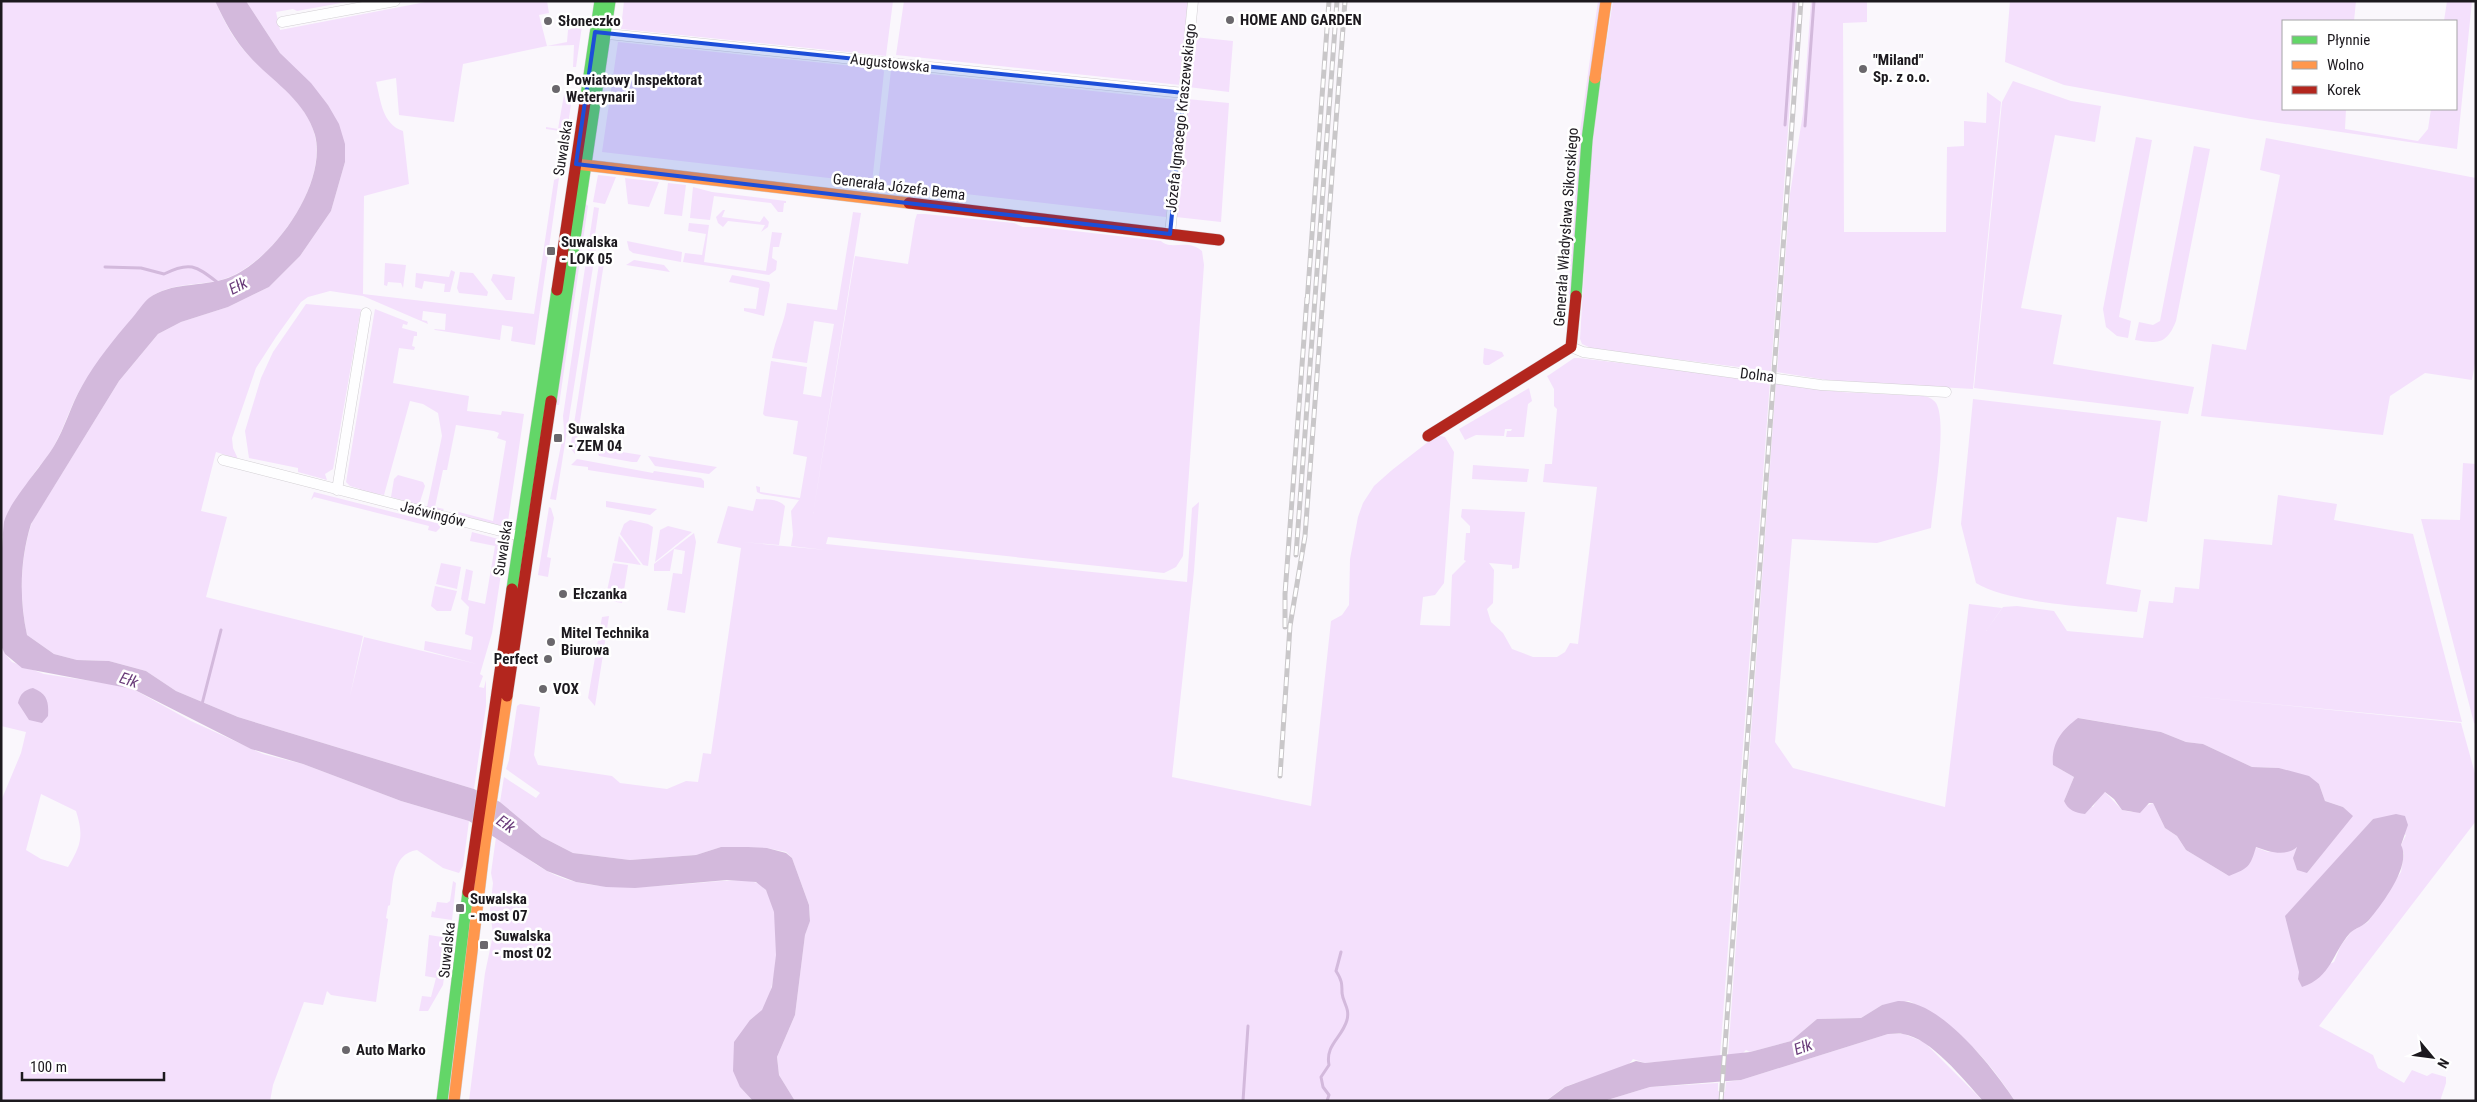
<svg xmlns="http://www.w3.org/2000/svg" width="2477" height="1102" viewBox="0 0 2477 1102" font-family="'Roboto Condensed',sans-serif">
<style>
.green{fill:#f4e0fc;fill-rule:evenodd}
.water{fill:#d3b9dc}
.lines{fill:none;stroke-linecap:round;stroke-linejoin:round}
.stream{stroke:#d3b9dc;stroke-width:3}
.street-casing{stroke:#d3d0d4;stroke-width:11}
.fast-casing{stroke:#d3d0d4;stroke-width:12}
.slow-casing{stroke:#d3d0d4;stroke-width:12}
.jam-casing{stroke:#d3d0d4;stroke-width:12}
.street{stroke:#fefeff;stroke-width:10}
.fast{stroke:#63d668;stroke-width:11}
.slow{stroke:#ff974d;stroke-width:11}
.jam{stroke:#b3261e;stroke-width:11}
.rail-casing{stroke:#c9c7c9;stroke-width:5}
.rail{stroke:#fff;stroke-width:3;stroke-dasharray:9;stroke-linecap:butt}
.marked{fill:#1d4ed8;fill-opacity:0.2;stroke:#1d4ed8;stroke-width:4;stroke-linejoin:round}
.poi-dot{fill:#6a676c;stroke:#fff;stroke-width:2}
.labels{text-anchor:middle;dominant-baseline:central;stroke-width:5;stroke-linejoin:round;paint-order:stroke}
.poi-label{font-size:15px;font-weight:bold;fill:#1c191e;stroke:#fff;text-anchor:start}
.street-label{font-size:15px;fill:#1c191e;stroke:#fff}
.water-label{font-size:16px;font-style:italic;fill:#6a3c7a;stroke:#fff}
</style>
<rect width="100%" height="100%" fill="#faf7fc"/>
<path class="green" d="M1 1H215C225 23 234 41 251 58 274 82 307 102 315 136 327 186 271 264 224 279 203 286 166 282 149 299 139 308 131 322 123 332 110 350 94 367 82 386 71 404 65 426 55 444 49 457 38 466 31 478 19 497 11 519 1 539Z
M246 1H352L297 11 293 9 276 12 280 30 431 1H547L549 13 539 15 547 46 567 42 568 30 578 27 579 19H583L576 67H573L574 45 547 46 463 64 454 122 399 115 396 78 376 82C381 101 382 124 403 131L409 184 364 196 363 294 534 314 554 180 559 178 535 345 511 341 513 327 502 325 500 340 435 330 434 329 445 330 446 314 423 311 422 320 427 321 428 324 363 296 330 291 308 297 301 302 276 337 256 368 232 438 233 448 238 459 216 452 201 511 227 517 206 597 363 636 350 696 364 637 477 664 424 650 425 641 471 650 473 637 465 634 469 607 461 599 466 569 473 571 468 600 485 604 495 546 470 541 472 532 506 541 492 633 480 674 483 676 479 687 484 688 486 680V706L474 789 238 717 176 691 146 671 109 661 77 660 54 654 27 635C19 598 20 558 32 522L119 381 158 334 181 322 228 307 269 287 300 256 331 211 345 162 328 105 280 53Z
M624 1H893L886 56 621 29Z
M904 1H1189L1180 85 896 55Z
M1598 1H1601L1571 293 1568 296 1579 138Z
M1613 1H1797L1771 371 1593 349 1582 344 1580 339 1590 170 1597 102Z
M1811 1H1867V22L1843 23 1844 232H1946L1947 147 1964 146V121L1986 123 1987 92 2001 102 1973 389 1833 381 1777 372 1790 194 1803 113Z
M2010 1H2356L2354 21H2283V109H2346L2345 129 2418 141 2428 129 2431 109H2456V21H2444L2447 1H2472L2457 149 2251 119 2064 85 2005 62Z
M1194 37 1233 41 1229 92 1188 87Z
M618 42 883 69 884 72 872 183 602 152Z
M891 70 1179 100 1166 217 878 184Z
M2013 81 2071 101 2101 106 2095 142 2055 135 2021 308 2062 315 2053 364 2194 387 2188 414 1974 388 2002 102Z
M565 89 573 90 567 132 546 129V127L558 129Z
M1187 99 1229 103 1221 222 1176 217Z
M2136 137 2152 140 2119 317 2131 321 2128 338 2117 336 2106 327 2103 309Z
M2266 138 2476 178V358L2472 380 2425 373 2390 396 2383 435 2201 416 2212 344 2246 350 2280 175 2260 170Z
M2194 146 2210 149 2176 321C2167 344 2158 344 2135 340L2139 322 2153 325 2160 321Z
M598 175 616 177 605 204 593 202Z
M625 178 659 182 649 207 628 204Z
M668 183 686 185 682 216 664 214Z
M693 187 712 192 786 201V203H784L783 212H778L771 203 714 196 710 220 690 218Z
M586 204 588 206 559 405H556Z
M594 207 599 208 595 235 608 237 606 248H596L556 500 550 499 564 431 563 416Z
M723 210H725L722 217 760 222 764 216 769 222 768 227 761 232 765 225 728 221 723 227 718 223 716 217Z
M853 212 861 213 813 514 855 256 908 264 915 220 917 214H925L1014 223 1023 227H1040L1161 241C1171 251 1187 238 1202 251L1204 265 1183 556 1176 567 1164 573 828 537 826 544 1187 582 1192 508 1199 502 1194 571 1172 777 1311 806 1331 621 1342 615 1349 605 1350 559 1358 517 1363 503 1374 486 1392 470 1437 435 1445 437 1454 452 1444 583 1435 595 1423 597 1420 625 1450 626 1452 575 1466 561 1464 560 1466 533H1470V526L1461 517 1462 509 1525 512 1519 568 1512 569V565L1489 563 1494 570 1493 603 1487 609 1491 622 1503 633 1512 649 1533 657H1557L1565 652 1570 643 1578 644 1597 487 1543 482 1545 464H1552L1557 409 1554 406V389L1547 376 1549 375 1574 358H1579L1770 381 1720 1056 1645 1063 1633 1059C1624 1074 1582 1079 1565 1087 1558 1091 1552 1096 1546 1101H795L779 1075 777 1057 795 1015 805 935 810 920 809 905 792 858 786 852 767 848 721 847 696 855 630 860 573 853 542 837 500 802 504 777 536 798 540 793 506 769 509 760 517 706 520 704 540 707 534 755 538 765 612 776 620 783 667 789 686 781 698 782 703 753 711 754 741 548 717 543 728 506 753 511 756 499C766 500 777 498 785 506L779 545 742 542 826 550 791 546 793 535 791 511 799 500 761 494 757 492 756 486 760 487V492L800 498 807 457 793 454 798 421 765 416 763 414 771 361 807 367 803 394 821 397 834 324 814 321 807 363 772 358C775 338 785 323 787 303L837 310Z
M689 223 709 225 704 262 766 271 772 232 782 233 779 247H773L772 258 777 261 776 270 769 275 683 262 685 253 702 255 706 234 688 231Z
M627 241 682 252 681 262 633 253 629 250Z
M605 256 575 454 571 449V443L599 264Z
M634 260 664 265 670 272 626 265Z
M385 263 406 265 403 288 401 283 388 282 387 286 384 285Z
M451 270 455 272 450 292H444L445 284 424 281 422 289 415 287 416 273 449 277Z
M460 272 473 273 488 292 487 296 459 293 457 288Z
M493 274 515 277 512 300H506L491 280Z
M732 275 769 282 770 285 764 316 744 311V308L756 309 759 288 729 282Z
M306 304 361 309 333 469 325 474 327 480 298 472V468L249 458 245 431 261 378 273 352Z
M375 309 408 322 407 325 403 324 402 328 417 332V336H414L412 346 415 347 414 350 399 348 393 383 469 396 467 411 501 415 502 411 524 414 507 528 454 513 455 511 493 521 506 441 497 438 499 433 494 431 456 425 447 470H443L435 507 444 509 441 512 427 507 442 436 438 413 423 404 410 401 384 495 360 491V489L350 486 346 482Z
M1484 348 1502 352 1504 356 1489 365H1485L1483 363Z
M1776 382 1841 392 1923 396C1928 397 1932 398 1936 403 1948 422 1933 504 1931 528L1877 543 1792 539 1775 742 1793 768 1945 807 1969 604 2002 608 1986 631 2003 607 2017 606 2054 611 2067 631 2143 638 2149 601 2173 603 2175 587 2199 589 2204 539 2272 545 2278 495 2337 504 2334 520 2413 534 2462 722 2179 695 2461 723 2476 777V821L2319 1026 2373 1055 2378 1068 2404 1083 2412 1070 2427 1076 2432 1073 2446 1077V1083L2440 1101H2015C1986 1056 1957 1026 1909 1001L1882 1005 1861 1018 1817 1019 1791 1041 1750 1052 1746 1050 1742 1054 1728 1056ZM2079 718 2161 732 2186 742 2203 744 2252 767 2279 768 2319 784 2325 801 2343 807 2352 816 2307 873 2298 847 2268 852 2255 847 2229 876 2186 850 2177 836 2165 828 2153 803 2131 812 2122 810 2105 792 2100 795 2093 807 2064 801 2074 777 2053 765ZM2373 819 2406 835 2401 845 2404 854 2401 872 2368 922 2352 931 2341 945 2334 962 2298 979 2333 865Z
M1529 388 1532 401 1528 404 1524 437H1506L1507 431H1511L1512 429H1505L1504 436 1476 435 1465 440 1459 429Z
M1973 399 2161 421 2147 522 2117 517 2106 584 2141 590 2137 612C2095 607 2011 604 1976 583L1961 524Z
M596 448 641 455 637 462H632L599 456Z
M648 456 717 467 709 474 655 466Z
M577 459 653 473 654 471 701 478 704 481V488L588 470V467L571 465Z
M2463 463 2476 464V724L2474 723 2421 519 2460 520Z
M1473 465 1529 469 1527 482 1472 479Z
M398 475 423 482 425 486 419 505 391 497 394 479Z
M314 492 440 524V528L436 532 428 530 429 526 314 497 311 500Z
M606 501 657 509 650 515 606 507Z
M549 507 551 508 554 518 547 557 551 558 548 577 538 575Z
M630 520 648 524 653 527 648 566 643 565 620 534 624 524Z
M668 526 692 532 655 562 660 530Z
M694 533 696 542 685 613 667 610 673 573 682 574 685 551 674 549 670 571H654V564Z
M619 536 641 565 614 561Z
M441 563 461 567 457 589 436 584Z
M613 563 628 565 622 603 605 600Z
M435 586 457 591 451 611H437L431 606Z
M609 616 595 706 588 698 602 617Z
M1 646 5 654 12 662 44 674 118 685 133 689 191 721 263 754 303 764 401 801 469 821 463 866 459 873 443 868 417 850C391 854 393 885 390 905L388 906 386 918 388 919 376 1002 331 995 327 991 323 1005 304 1002 273 1085 270 1101H1V801L21 753 26 732 1 726ZM41 794 76 811C84 836 81 845 68 867L41 859 26 850Z
M496 837C513 847 529 861 547 871 598 900 686 881 744 880 752 881 758 882 764 888 784 908 778 990 762 1011 759 1014 753 1017 750 1020L740 1087 753 1101H469L485 973 493 935 490 909 493 883 491 873Z
M453 881 456 883 452 920 431 917 432 911 435 912 437 902 447 903 450 901Z
M429 935 449 938 443 985 428 1011H419L422 996 431 997 436 978 425 976Z
M1888 1034H1904L1924 1042 1983 1101H1604L1650 1087 1718 1083V1091L1725 1092 1726 1082 1741 1080Z"/>
<path class="water" d="M215 1H246L280 53 311 83 328 105 339 124 345 144V162L331 211 300 256 269 287 228 307 181 322 158 334 119 381 31 524C20 559 19 599 27 635L54 654 77 660 109 661 146 671 176 691 238 717 474 789 500 802 542 837 573 853 630 860 696 855 721 847H748L767 848 786 853 792 858 809 905 810 921 805 935 795 1015 777 1057 779 1075 795 1101H753L740 1087 733 1071 734 1042 750 1020 762 1010 772 987 776 955 774 912 766 890 756 882 727 880 635 888 606 887 576 882 547 871 469 821 401 801 303 764 251 749 133 689 22 668 5 654 1 646C1 609 0 558 4 522 9 502 42 466 54 446 65 428 71 405 82 386 96 361 114 339 133 317 138 311 143 303 149 298 171 282 201 287 225 279 271 264 328 185 315 135 305 100 273 82 250 57 234 40 225 22 215 1Z
M33 688C47 694 49 701 48 716L42 723 29 720 18 703C20 694 24 690 33 688Z
M2078 718 2161 732 2186 742 2203 744 2252 767 2279 768 2309 776 2319 784 2325 801 2343 807 2353 816 2307 873 2297 870 2293 858 2297 847C2286 857 2269 852 2256 847 2250 867 2249 868 2229 876L2186 850 2177 836 2165 828 2153 803H2149L2140 813 2122 810 2114 799 2105 792 2085 814C2075 813 2068 810 2064 801L2074 777 2053 765C2051 743 2062 730 2078 718Z
M2396 814 2405 816 2408 825 2401 845C2412 865 2382 904 2369 920 2364 926 2355 928 2350 933 2332 953 2332 977 2302 987L2298 979 2299 972 2285 916 2373 819Z
M1898 1001C1941 1000 1993 1068 2015 1101H1983C1964 1080 1931 1038 1903 1034 1899 1033 1893 1034 1888 1034L1741 1080 1650 1087 1604 1101H1546L1565 1087 1636 1061 1645 1063 1750 1052 1791 1041 1817 1019 1861 1018 1882 1005Z"/>
<g class="lines">
<path class="stream" d="M1785 125 1794 1
M1805 126 1814 1
M105 267 141 268 164 274C190 261 196 266 217 282
M202 704 221 630
M1243 1101 1248 1026
M1327 1101 1329 1095 1323 1087 1321 1077 1329 1065C1325 1045 1342 1038 1347 1020 1350 1008 1343 1003 1342 993 1342 984 1342 980 1336 971L1341 952"/>
<g class="street-casing">
<path id="street" d="M282 22 395 1
M598 33 1184 93
M1170 234 1193 1
M1571 347 1583 352 1821 385 1946 392
M223 460 524 537
M337 490 366 313"/>
</g>
<g class="fast-casing">
<path id="fast" d="M586 96 600 1
M1576 296 1587 140 1595 78
M551 401 610 1
M512 589 557 290
M442 1101 468 892"/>
</g>
<g class="slow-casing">
<path id="slow" d="M1595 78 1606 1
M576 164 909 203
M454 1101 485 843 507 696"/>
</g>
<g class="jam-casing">
<path id="jam" d="M909 203 1219 240
M557 290 586 96
M1428 436 1571 347 1576 296
M507 696 551 401
M468 892 512 589"/>
</g>
<use href="#street" class="street"/>
<use href="#fast" class="fast"/>
<use href="#slow" class="slow"/>
<use href="#jam" class="jam"/>
<g class="rail-casing">
<path id="rail" d="M1307 303 1329 1
M1296 555 1337 1
M1285 627V594L1307 298
M1280 776 1290 626 1305 536 1345 1
M1721 1101 1801 1"/>
</g>
<use href="#rail" class="rail"/>
</g>
<path class="marked" d="M595 32 1184 93 1170 234 576 164Z"/>
<g class="poi-dot">
<circle cx="1230" cy="20" r="5"/>
<circle cx="548" cy="21" r="5"/>
<circle cx="1863" cy="69" r="5"/>
<circle cx="556" cy="89" r="5"/>
<rect x="546" y="246" width="10" height="10" rx="2.5"/>
<rect x="553" y="433" width="10" height="10" rx="2.5"/>
<circle cx="563" cy="594" r="5"/>
<circle cx="551" cy="642" r="5"/>
<circle cx="548" cy="659" r="5"/>
<circle cx="543" cy="689" r="5"/>
<rect x="455" y="903" width="10" height="10" rx="2.5"/>
<rect x="479" y="940" width="10" height="10" rx="2.5"/>
<circle cx="346" cy="1050" r="5"/>
</g>
<g class="labels">
<g class="poi-label">
<text x="1240" y="20">HOME AND GARDEN</text>
<text x="558" y="21">Słoneczko</text>
<text x="1873" y="60">"Miland"<tspan x="1873" dy="17">Sp. z o.o.</tspan></text>
<text x="566" y="80">Powiatowy Inspektorat<tspan x="566" dy="17">Weterynarii</tspan></text>
<text x="561" y="242">Suwalska<tspan x="561" dy="17">- LOK 05</tspan></text>
<text x="568" y="429">Suwalska<tspan x="568" dy="17">- ZEM 04</tspan></text>
<text x="573" y="594">Ełczanka</text>
<text x="561" y="633">Mitel Technika<tspan x="561" dy="17">Biurowa</tspan></text>
<text x="538" y="659" text-anchor="end">Perfect</text>
<text x="553" y="689">VOX</text>
<text x="470" y="899">Suwalska<tspan x="470" dy="17">- most 07</tspan></text>
<text x="494" y="936">Suwalska<tspan x="494" dy="17">- most 02</tspan></text>
<text x="356" y="1050">Auto Marko</text>
</g>
<g class="street-label">
<text transform="translate(890 63) rotate(6)">Augustowska</text>
<text transform="translate(1181 118) rotate(-84)">Józefa Ignacego Kraszewskiego</text>
<text transform="translate(563 148) rotate(-81)">Suwalska</text>
<text transform="translate(899 187) rotate(7)">Generała Józefa Bema</text>
<text transform="translate(1566 227) rotate(-86)">Generała Władysława Sikorskiego</text>
<text transform="translate(1757 375) rotate(7)">Dolna</text>
<text transform="translate(433 514) rotate(14)">Jaćwingów</text>
<text transform="translate(503 548) rotate(-81)">Suwalska</text>
<text transform="translate(447 950) rotate(-84)">Suwalska</text>
</g>
<g class="water-label">
<text transform="translate(238 286) rotate(-27)">Ełk</text>
<text transform="translate(129 680) rotate(18)">Ełk</text>
<text transform="translate(506 824) rotate(35)">Ełk</text>
<text transform="translate(1803 1047) rotate(-20)">Ełk</text>
</g>
</g>
<rect width="2477" height="1102" fill="none" stroke="#1c191e" stroke-width="5"/>
<rect x="2282" y="20" width="175" height="90" fill="#ffffff" stroke="#a4a3a5"/>
<rect x="2292" y="36" width="25" height="8" fill="#63d668" stroke="#a4a3a5"/>
<text x="2327" y="45" font-size="15" fill="#1c191e">Płynnie</text>
<rect x="2292" y="61" width="25" height="8" fill="#ff974d" stroke="#a4a3a5"/>
<text x="2327" y="70" font-size="15" fill="#1c191e">Wolno</text>
<rect x="2292" y="86" width="25" height="8" fill="#b3261e" stroke="#a4a3a5"/>
<text x="2327" y="95" font-size="15" fill="#1c191e">Korek</text>
<g transform="translate(2432 1057) rotate(119)" stroke="#ffffff" stroke-width="4" paint-order="stroke">
<path d="M0-4L9 19L0 12L-9 19Z" fill="#1c191e"/>
<text y="-8" font-size="14" font-weight="bold" text-anchor="middle" fill="#1c191e">N</text>
</g>
<path d="M22 1072v8h142v-8" fill="none" stroke="#1c191e" stroke-width="2.5"/>
<text x="30" y="1072" font-size="15" fill="#1c191e" stroke="#ffffff" stroke-width="4" paint-order="stroke">100 m</text>
</svg>
